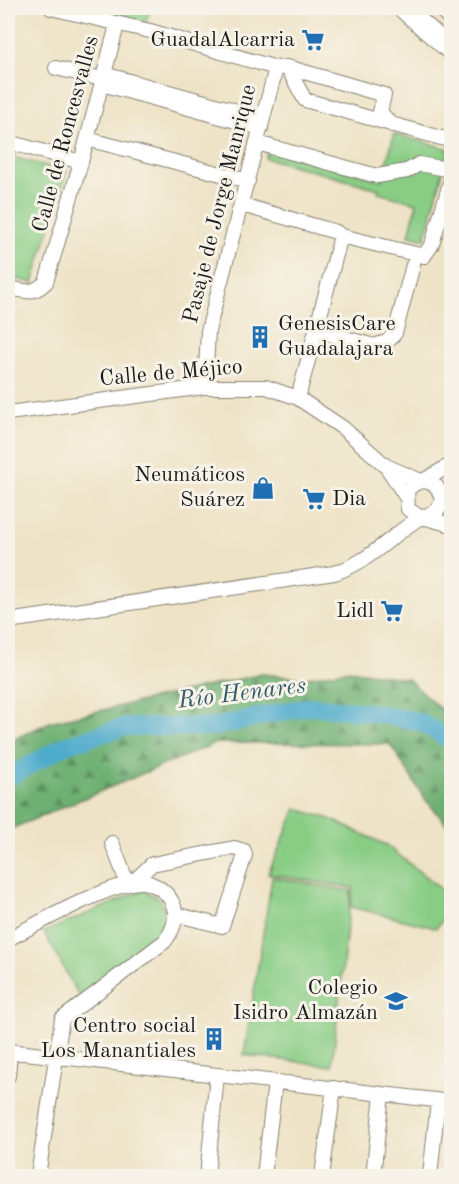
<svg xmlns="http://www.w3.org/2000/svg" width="459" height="1184" viewBox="0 0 459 1184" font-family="'Old Standard TT',serif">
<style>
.green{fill:#89cd85;stroke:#527450;stroke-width:1.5}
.forest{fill:url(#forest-firs);stroke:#456647;stroke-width:1.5}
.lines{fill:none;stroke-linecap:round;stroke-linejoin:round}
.river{stroke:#4dabcc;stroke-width:18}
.minor-casing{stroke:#858071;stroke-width:16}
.highway-casing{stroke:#858071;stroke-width:22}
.minor{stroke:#fff;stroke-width:14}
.highway{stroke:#fff;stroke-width:20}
.labels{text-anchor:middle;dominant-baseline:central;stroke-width:6;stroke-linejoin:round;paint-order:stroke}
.poi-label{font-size:22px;fill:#1c1c1c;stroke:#f7f3e8;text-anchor:end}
.street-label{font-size:22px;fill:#1c1c1c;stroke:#f7f3e8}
.water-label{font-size:24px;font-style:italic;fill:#325c6b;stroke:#f7f3e8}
</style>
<defs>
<pattern id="forest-firs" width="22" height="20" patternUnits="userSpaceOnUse" patternTransform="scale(1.5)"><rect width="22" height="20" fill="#6eb072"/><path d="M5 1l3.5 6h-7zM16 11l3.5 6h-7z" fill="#5a8e5d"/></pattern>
</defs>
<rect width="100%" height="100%" fill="#f7f3e8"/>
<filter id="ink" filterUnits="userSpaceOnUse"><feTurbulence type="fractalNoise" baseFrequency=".0167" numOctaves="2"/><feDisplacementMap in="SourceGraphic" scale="12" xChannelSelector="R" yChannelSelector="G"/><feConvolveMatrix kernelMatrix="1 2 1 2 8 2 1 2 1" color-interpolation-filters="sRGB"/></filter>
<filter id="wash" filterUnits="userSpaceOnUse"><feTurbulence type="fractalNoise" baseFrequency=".008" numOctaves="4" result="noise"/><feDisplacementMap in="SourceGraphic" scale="24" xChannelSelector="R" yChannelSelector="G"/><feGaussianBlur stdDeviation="1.35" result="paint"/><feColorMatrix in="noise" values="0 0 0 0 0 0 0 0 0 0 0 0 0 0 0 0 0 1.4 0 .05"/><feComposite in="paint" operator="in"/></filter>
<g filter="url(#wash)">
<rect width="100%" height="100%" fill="#eee3c6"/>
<path class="green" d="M75 8H150L145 26Z
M394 134 449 149 425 239 409 235 417 203 378 193 379 189 265 158 268 149 382 180Z
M8 156 67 171 33 283 8 277Z
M296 809 328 818 386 845 451 897V911L436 928 351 907 353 888 268 874Z
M272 877 351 891 332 1066 244 1055Z
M143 890 160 899 168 916 159 937 79 996 44 932Z"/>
<path class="forest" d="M350 670 408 679 451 719V829L425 799 390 744 216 743 8 830V742L50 722 262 674 301 678Z"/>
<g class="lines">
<path class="river" d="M8 778 65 745 125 727H213L310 706 375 713 420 722 452 741"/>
</g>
</g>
<g filter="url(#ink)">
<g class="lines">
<g class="minor-casing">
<path id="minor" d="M51 8 150 31 276 68 287 67 305 100 452 141
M287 67 384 95 380 112 392 125
M56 68 110 81
M261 128 109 86 111 76 263 118
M87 139 248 181
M8 142 81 162
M257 143 377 176 407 171 419 164 452 170
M242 205 336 232 341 236 424 256 432 244 452 177
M8 287C24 292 33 295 46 282L81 162 117 25
M316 330 374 346 387 342 395 333 413 265
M205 387 208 331 276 68
M298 398 341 236
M8 413 205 387H266L298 398 343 428 386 466 406 497
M386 466 421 481
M423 481 452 464
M424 517 439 509 442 498 437 487C426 478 415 480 407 491L408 509 418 516 452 525
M8 621 334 573C370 562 390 536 421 517
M112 843 125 877 132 883 152 864 234 848 244 851 245 855 222 926 182 916 176 918
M8 939C37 924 113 881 143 882 155 883 167 892 172 902 179 916 174 929 165 941L62 1019 38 1176
M8 1051 452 1102
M8 1076 10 1052
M207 1176 217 1075
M264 1176 275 1082
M322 1176 334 1088
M373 1176 382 1094
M430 1176 438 1101"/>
</g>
<g class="highway-casing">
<path id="highway" d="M403 8 452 51
M443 8 452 16"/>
</g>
<use href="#minor" class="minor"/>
<use href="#highway" class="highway"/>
</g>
</g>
<defs>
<g id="supermarket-bare" transform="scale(1.8)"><path d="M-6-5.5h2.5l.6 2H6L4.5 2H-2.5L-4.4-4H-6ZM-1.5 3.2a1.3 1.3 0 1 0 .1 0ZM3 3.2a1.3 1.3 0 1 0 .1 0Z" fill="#1f6fb2" stroke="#f7f3e8" stroke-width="2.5" paint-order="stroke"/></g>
<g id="building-bare" transform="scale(1.8)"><path d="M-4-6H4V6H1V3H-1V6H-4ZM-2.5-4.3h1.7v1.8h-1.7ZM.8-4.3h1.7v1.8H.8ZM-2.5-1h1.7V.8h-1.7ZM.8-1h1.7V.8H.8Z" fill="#1f6fb2" stroke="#f7f3e8" stroke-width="2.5" paint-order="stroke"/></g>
<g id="shop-bare" transform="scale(1.8)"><path d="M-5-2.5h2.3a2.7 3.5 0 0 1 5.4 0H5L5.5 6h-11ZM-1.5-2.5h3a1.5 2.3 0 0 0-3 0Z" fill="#1f6fb2" stroke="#f7f3e8" stroke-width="2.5" paint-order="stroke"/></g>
<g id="school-bare" transform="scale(1.8)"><path d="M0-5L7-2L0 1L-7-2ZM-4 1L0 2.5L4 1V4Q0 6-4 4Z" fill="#1f6fb2" stroke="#f7f3e8" stroke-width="2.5" paint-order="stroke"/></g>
</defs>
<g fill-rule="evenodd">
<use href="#supermarket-bare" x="313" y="40"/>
<use href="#building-bare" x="260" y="337"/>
<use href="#shop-bare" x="263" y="488"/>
<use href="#supermarket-bare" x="314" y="499"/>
<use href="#supermarket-bare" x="392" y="611"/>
<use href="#school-bare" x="396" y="1001"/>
<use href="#building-bare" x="214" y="1039"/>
</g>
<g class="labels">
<g class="poi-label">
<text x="295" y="40">GuadalAlcarria</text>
<text x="278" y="324" text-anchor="start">GenesisCare<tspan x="278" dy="25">Guadalajara</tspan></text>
<text x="245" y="475">Neumáticos<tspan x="245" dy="25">Suárez</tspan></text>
<text x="332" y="499" text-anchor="start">Dia</text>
<text x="374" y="611">Lidl</text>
<text x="378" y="988">Colegio<tspan x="378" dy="25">Isidro Almazán</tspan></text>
<text x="196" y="1026">Centro social<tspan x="196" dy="25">Los Manantiales</tspan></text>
</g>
<g class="street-label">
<text transform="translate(66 134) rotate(-75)">Calle de Roncesvalles</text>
<text transform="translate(220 204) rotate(-76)">Pasaje de Jorge Manrique</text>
<text transform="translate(171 373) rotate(-5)">Calle de Méjico</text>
</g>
<g class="water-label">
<text transform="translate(242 694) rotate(-7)">Río Henares</text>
</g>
</g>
<rect width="459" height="1184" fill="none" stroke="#f7f3e8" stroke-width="30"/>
</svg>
